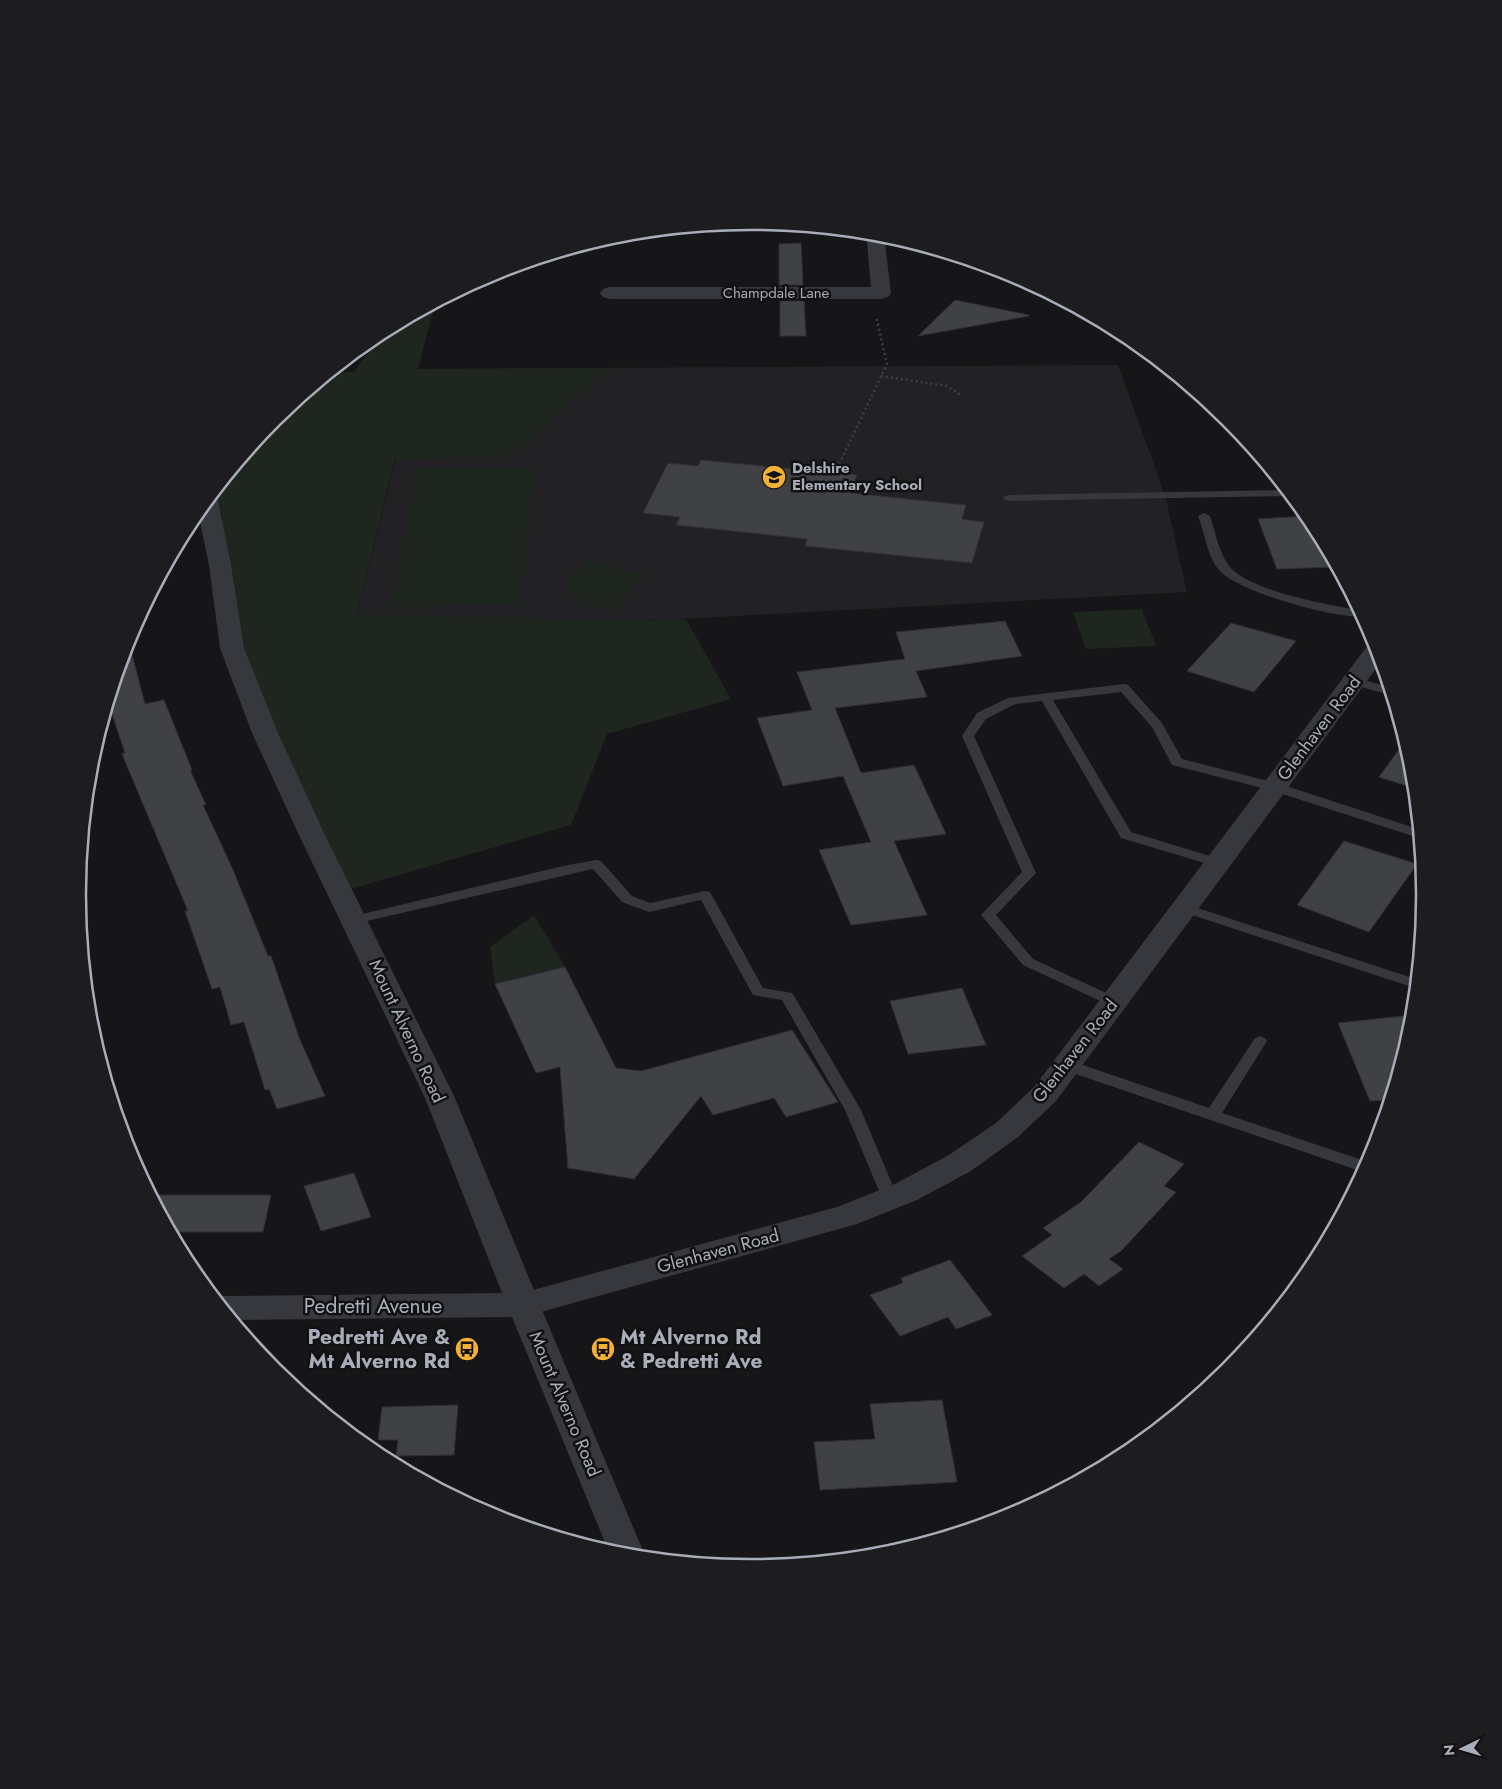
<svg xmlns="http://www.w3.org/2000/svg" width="1502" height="1789" viewBox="0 0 1502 1789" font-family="Jost,sans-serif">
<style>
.built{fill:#222225}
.green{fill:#1e261f}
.building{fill:#404145;stroke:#303034}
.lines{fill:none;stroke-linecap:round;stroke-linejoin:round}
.path{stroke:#3d3f44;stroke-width:2.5;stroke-dasharray:2 3;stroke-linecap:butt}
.service{fill:#37383d;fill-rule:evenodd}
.minor{fill:#37383d;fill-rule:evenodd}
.tertiary{fill:#37383d;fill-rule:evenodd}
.labels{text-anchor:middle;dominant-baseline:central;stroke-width:5;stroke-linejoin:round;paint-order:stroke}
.far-street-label{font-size:15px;fill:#a8adb8;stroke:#111113}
.far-poi-label{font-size:15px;font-weight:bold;fill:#a8adb8;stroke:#111113;text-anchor:start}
.street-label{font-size:18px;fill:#a8adb8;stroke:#111113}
.near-street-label{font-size:21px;fill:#a8adb8;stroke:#111113}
.near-poi-label{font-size:21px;font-weight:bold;fill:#a8adb8;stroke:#111113;text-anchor:end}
.rim{fill:none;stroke:#a8adb8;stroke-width:2.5}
</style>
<rect width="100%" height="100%" fill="#161618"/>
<path class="built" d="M1118 365 1165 495 1187 592 642 621 357 615 418 369Z"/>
<path class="green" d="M435 303 418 369 610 368 510 457 395 459 357 614 642 621 686 619 731 699 607 734 571 825 340 892 265 733 207 501 275 418 331 372H354L385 330Z
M535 468 520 605 392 606 417 469Z
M586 560 645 576 615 609 583 604 567 583Z
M1142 609 1156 646 1086 649 1073 612Z
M534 915 565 967 495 984 490 947Z"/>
<path class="building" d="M801 243 803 285H779V244Z
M955 300 1029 315V316L918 336Z
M780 301H804L806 336H780Z
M701 460 857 475 850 493 966 505 962 519 984 522 972 563 805 546 807 539 676 525 680 517 643 513 668 463 698 466Z
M1307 516 1336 567 1277 569 1258 519Z
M1005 621 1022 656 916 671 927 697 835 708 861 773 914 765 946 834 894 841 927 915 851 925 819 850 871 842 843 776 783 786 757 718 812 710 797 672 905 659 896 632Z
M1231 623 1296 641 1254 692 1187 671Z
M128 639 145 704 164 700 192 770H190L206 805H203L233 870 268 956H271L300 1040 325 1096 277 1109 269 1089 265 1090 244 1022 231 1025 220 987 212 989 185 911H188L122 754 125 753 109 705Z
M1405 741 1412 763 1414 788 1379 777Z
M1344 841 1417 864 1369 932 1297 905Z
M565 967 616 1068 641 1071 792 1030 838 1102 786 1117 774 1098 713 1115 701 1096 634 1179 568 1168 560 1067 536 1073 495 984Z
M962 988 986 1045 908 1054 890 1001Z
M1413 1015 1412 1026 1389 1100 1370 1101 1338 1023Z
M1139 1142 1184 1164 1164 1186 1176 1192 1121 1251 1109 1259 1123 1269 1099 1286 1084 1274 1064 1288 1022 1256 1052 1235 1043 1228 1081 1202Z
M354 1173 371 1217 321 1231 304 1186Z
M152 1195H271L263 1232H172Z
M950 1260 992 1315 956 1329 948 1317 900 1336 870 1295 903 1283 901 1278Z
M942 1400 957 1482 820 1490 814 1442 875 1439 870 1404Z
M458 1405 454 1455 396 1456 398 1440H378L382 1407Z"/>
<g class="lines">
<path class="path" d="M881 376 947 386 961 395
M835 473 887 364 876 316"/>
<path class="service" d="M1286 490 1291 496 1008 501 1002 498 1008 495Z
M1204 513 1210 516C1215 531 1218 549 1227 563 1243 590 1328 605 1359 610L1363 617C1333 618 1238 592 1219 570 1207 556 1205 533 1198 516Z
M1354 677 1388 687 1391 695 1350 684 1348 681Z
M1124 684 1128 685 1162 723 1182 759 1280 784 1418 829 1419 838 1270 790 1172 765 1152 727 1121 692 1053 700 1131 832 1223 860 1225 863 1218 867 1121 838 1042 701 1015 704 986 719 974 736 1036 873 996 915 1033 959 1119 999 1121 1002 1119 1005H1109L1023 965 981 915 1022 872 962 736 977 713 1008 698Z
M596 860 601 861 632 896 650 903 705 891 710 892 763 988 792 993 794 996 861 1110 898 1198 896 1202 890 1204 884 1202 882 1198 845 1110 782 1000 753 995 701 900 649 912 622 902 593 869 354 924 349 923 347 920 349 917 354 916 563 866Z
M1185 904 1416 979 1415 988 1180 911 1178 908 1180 905Z
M1260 1036 1265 1038 1267 1041 1222 1113 1368 1162 1363 1172 1061 1069 1059 1065 1061 1061H1071L1209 1108 1255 1038Z"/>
<path class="minor" d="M866 232 884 235 891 293 888 297 881 299H610L603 297 600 293 603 289 610 287H871Z
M1375 643 1381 662 1056 1101 1018 1137 971 1171 917 1200 857 1224 523 1317 511 1314 506 1305 511 1296 837 1207 895 1184 949 1155 996 1123 1034 1087 1368 645Z"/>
<path class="tertiary" d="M211 495 215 496 218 501 231 565 244 648 278 733 324 833 455 1098 540 1305 646 1558 619 1555 609 1552 512 1317 233 1320 215 1298 223 1296 502 1293 425 1098 298 833 252 733 220 648 209 565 198 512Z"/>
</g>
<defs>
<g id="school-disc" transform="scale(1.25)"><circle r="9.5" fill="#f2b134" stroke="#111113"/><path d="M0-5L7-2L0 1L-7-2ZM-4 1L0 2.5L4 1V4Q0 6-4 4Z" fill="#111"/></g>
<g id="bus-disc" transform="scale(1.25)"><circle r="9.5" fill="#f2b134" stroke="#111113"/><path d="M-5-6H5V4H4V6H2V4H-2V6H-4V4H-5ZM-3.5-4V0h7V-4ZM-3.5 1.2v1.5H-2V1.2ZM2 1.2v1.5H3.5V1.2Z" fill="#111"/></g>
</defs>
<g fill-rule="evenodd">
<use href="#school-disc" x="774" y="477"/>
<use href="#bus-disc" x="467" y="1349"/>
<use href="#bus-disc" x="603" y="1349"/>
</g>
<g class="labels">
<g class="far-street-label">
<text x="776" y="293">Champdale Lane</text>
</g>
<g class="far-poi-label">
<text x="792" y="468">Delshire<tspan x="792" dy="17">Elementary School</tspan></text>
</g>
<g class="street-label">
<text transform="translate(1319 728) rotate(-53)">Glenhaven Road</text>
<text transform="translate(407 1031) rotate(65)">Mount Alverno Road</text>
<text transform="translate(1075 1051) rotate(-52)">Glenhaven Road</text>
<text transform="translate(718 1251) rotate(-15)">Glenhaven Road</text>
<text transform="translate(565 1404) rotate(67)">Mount Alverno Road</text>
</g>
<g class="near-street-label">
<text x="373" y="1306">Pedretti Avenue</text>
</g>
<g class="near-poi-label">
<text x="450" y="1337">Pedretti Ave &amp;<tspan x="450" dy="24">Mt Alverno Rd</tspan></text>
<text x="620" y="1337" text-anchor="start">Mt Alverno Rd<tspan x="620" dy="24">&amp; Pedretti Ave</tspan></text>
</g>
</g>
<path d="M0 0H1502V1789H0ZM750 230H752A664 664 0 0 1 1416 894V895A664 664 0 0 1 752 1559H750A664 664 0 0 1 86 895V894A664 664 0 0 1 750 230Z" fill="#1d1d20" fill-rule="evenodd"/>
<path class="rim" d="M750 230H752A664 664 0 0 1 1416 894V895A664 664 0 0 1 752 1559H750A664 664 0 0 1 86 895V894A664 664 0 0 1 750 230Z"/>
<g transform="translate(1462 1749) rotate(265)" stroke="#111113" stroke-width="4" paint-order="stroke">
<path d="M0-4L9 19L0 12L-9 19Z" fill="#a8adb8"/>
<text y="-8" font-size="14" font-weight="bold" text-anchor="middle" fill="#a8adb8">N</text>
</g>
</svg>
